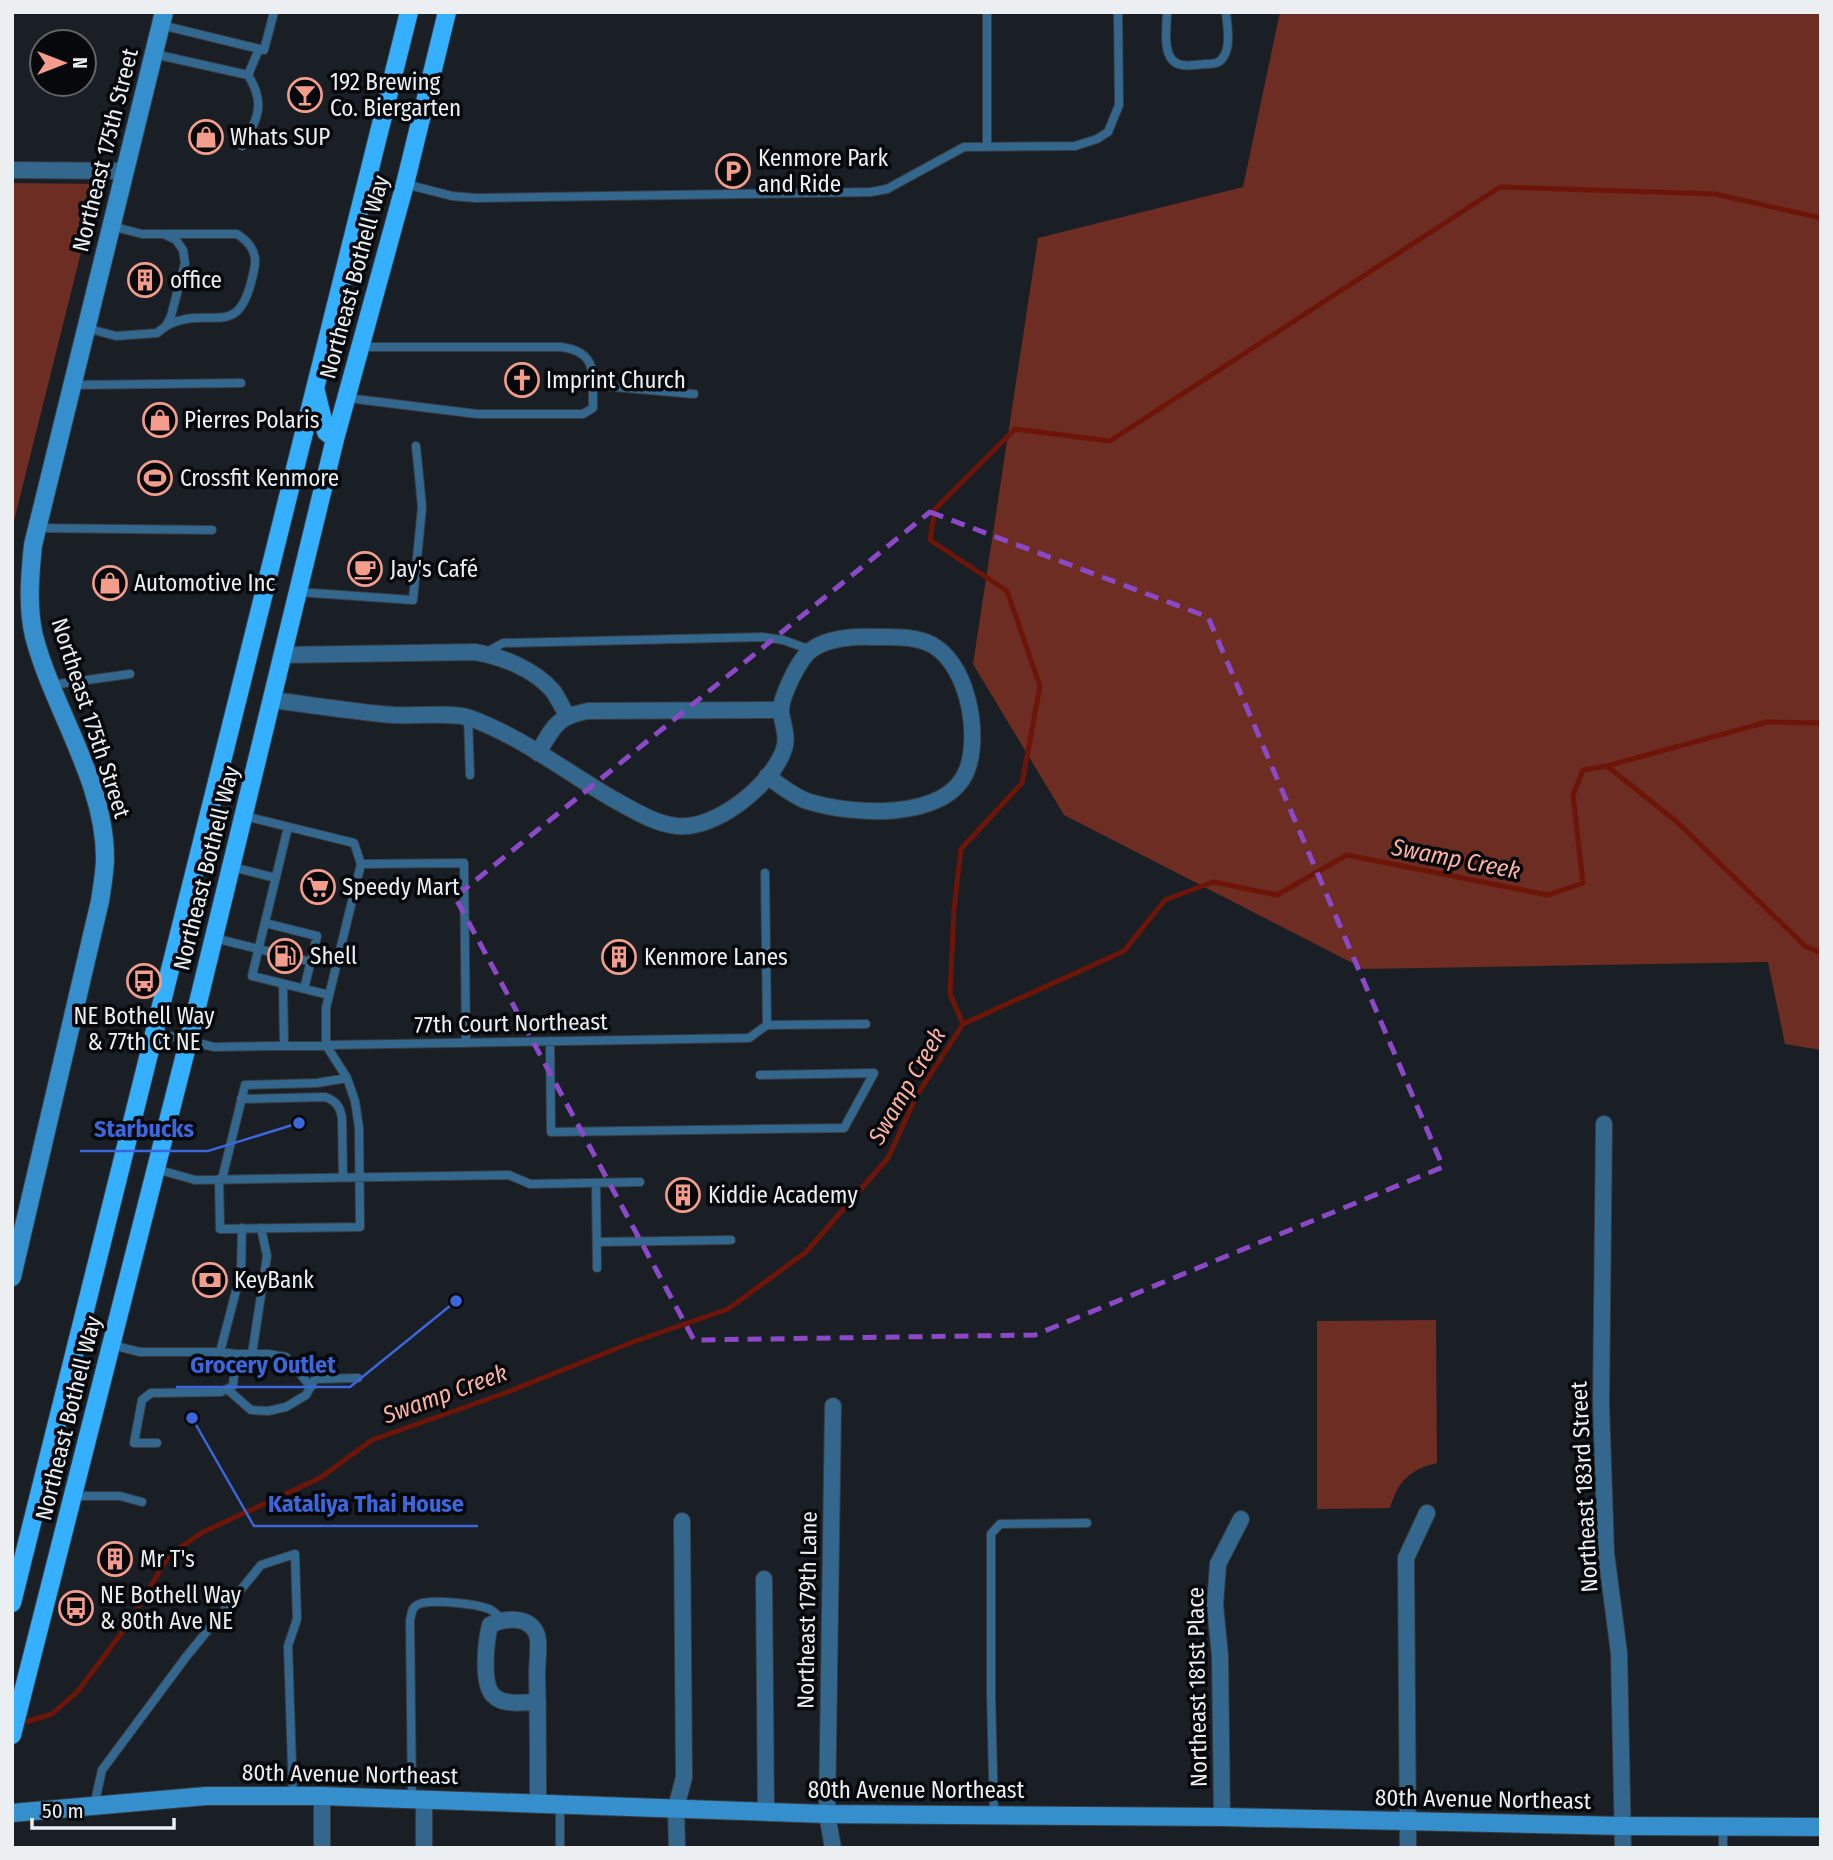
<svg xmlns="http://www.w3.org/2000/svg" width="1833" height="1860" viewBox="0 0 1833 1860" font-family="'Fira Sans Condensed',sans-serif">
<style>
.green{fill:#6d2d22}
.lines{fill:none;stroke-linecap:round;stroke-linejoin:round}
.stream{stroke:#6d1509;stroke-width:5}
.lane-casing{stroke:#363c41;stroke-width:10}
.street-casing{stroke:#363c41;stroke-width:18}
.secondary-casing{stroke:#363c41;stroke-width:20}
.primary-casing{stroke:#363c41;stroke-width:20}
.lane{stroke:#33678d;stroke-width:8}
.street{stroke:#33678d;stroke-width:16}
.secondary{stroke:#368fcd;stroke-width:18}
.primary{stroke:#35afff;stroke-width:18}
.marked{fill:none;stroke:#8c49c7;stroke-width:5;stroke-dasharray:14 9;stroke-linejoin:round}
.labels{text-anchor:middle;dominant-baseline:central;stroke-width:7;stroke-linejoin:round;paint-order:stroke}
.poi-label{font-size:23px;fill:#ebeff2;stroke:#06080b;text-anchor:start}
.street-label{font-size:23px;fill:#ebeff2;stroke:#06080b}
.water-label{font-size:24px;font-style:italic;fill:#fcb0a1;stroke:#06080b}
.leader{fill:none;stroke:#3c66dc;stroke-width:2.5}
.callout-dot{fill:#3c66dc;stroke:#06080b;stroke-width:2.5}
.callout-label{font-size:24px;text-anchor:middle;font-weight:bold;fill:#3c66dc;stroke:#06080b;stroke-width:7;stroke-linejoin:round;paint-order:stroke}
</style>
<rect width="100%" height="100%" fill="#191f24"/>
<path class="green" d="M1280 12H1821V1050L1785 1044 1768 962 1364 969 1064 815 973 664 1038 238 1243 187Z
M12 183 98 184 12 529Z
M1436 1320 1437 1463C1409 1470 1399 1480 1390 1508L1317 1509V1321Z"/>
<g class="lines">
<path class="stream" d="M1607 766 1767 722 1821 723
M963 1024 950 994 954 909 961 849 1022 783 1040 686 1007 591 930 540 935 509 1015 429 1110 441 1500 187 1715 194 1821 218
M19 1724 52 1714 78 1691 129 1623 169 1555 203 1532 320 1478 372 1440 505 1393 633 1342 728 1309 806 1252 888 1158 917 1095 963 1024 1124 951 1165 900 1213 882 1277 895 1347 855 1548 895 1583 883 1573 795 1583 770 1607 766 1677 822 1805 946 1821 953"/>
<g class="lane-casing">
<path id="lane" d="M987 12V147
M1167 12C1167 26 1161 57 1178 64 1185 67 1197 65 1205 64 1213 64 1220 64 1224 56 1231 45 1227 25 1226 12
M161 25 264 50 274 12
M154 54 248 75 259 49
M242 146C258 118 266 104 248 75
M405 184 452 196 476 198 871 192 887 189 964 147 1075 146 1097 139 1108 132 1119 105 1118 12
M166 326C212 302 239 346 254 270 258 254 251 243 237 234H167
M86 328 116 336 157 333 166 326 171 316 185 263 183 250 176 240 164 234H142L111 226
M72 385 241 383
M592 385 694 394
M347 398 477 414H583L593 408C592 377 600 352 561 347H361
M37 528 212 530
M298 592 413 600 422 507 416 446
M485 653 503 643 762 637 783 640 811 650
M51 685 130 674
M468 718 470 775
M288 827 252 976 329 995
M361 864 464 863 466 1043
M232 867 276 878
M765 873 767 1025
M265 923 317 936 304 989
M214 938 275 953
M296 958 311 962
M283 984 284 1045
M155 1032 214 1047 749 1038 767 1025 866 1024
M550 1041 551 1132 844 1128 874 1073 760 1075
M241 1099 325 1097C336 1101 340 1106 342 1118L343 1177
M156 1169 195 1180 509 1175 530 1184 640 1182
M219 1179 220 1229 360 1227 359 1128 355 1101 347 1078 326 1045V1008L361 864 354 843 244 816
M222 1179 245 1085 317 1083 347 1078
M596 1183 597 1268
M597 1242 731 1240
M241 1272 242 1228
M112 1345 140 1352H220L236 1354H268L286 1357 311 1387
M220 1352 236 1291
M252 1354 267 1256 261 1228
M227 1389 251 1410 268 1411 286 1407 306 1395 315 1379 358 1378
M157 1443H134L142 1400 151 1393 221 1392 233 1386 236 1354
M74 1496H120L142 1502
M412 1799 410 1620C412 1614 411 1608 417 1605 429 1598 476 1604 489 1609 494 1611 497 1615 502 1619
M94 1806 102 1770 186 1657 261 1565 295 1554 297 1619 288 1646 293 1796
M994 1815 991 1695V1534L1000 1524 1087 1523
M1723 1827V1848
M560 1848V1804"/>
</g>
<g class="street-casing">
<path id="street" d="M12 170 125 171
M283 655 475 652C503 657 534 669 553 691 558 698 562 707 567 715
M272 700C313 705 354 712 394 715 415 716 453 712 470 718 522 737 566 772 613 799 633 810 655 824 677 826 715 830 769 787 783 752 789 738 783 727 781 712 780 698 799 659 811 650 827 638 854 636 873 637 890 637 909 636 926 642 967 657 981 733 967 770 947 822 850 815 807 801 793 796 780 785 767 776
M538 753C554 726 556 717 588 711L781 710
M1604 1124 1601 1404 1606 1553 1619 1653 1623 1848
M833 1406 827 1814 833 1848
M764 1579 766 1812
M538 1702C525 1702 504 1706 494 1696 481 1685 486 1641 490 1625 504 1618 530 1615 537 1635 540 1645 537 1662 537 1673 538 1717 538 1760 538 1803
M322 1796V1848
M424 1800V1848
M1222 1817 1220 1656 1215 1605 1218 1564 1241 1519
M677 1848 676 1808 684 1777 682 1521
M1408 1848 1406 1558 1427 1513"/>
</g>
<g class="secondary-casing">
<path id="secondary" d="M12 1277 100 901C102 887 105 872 105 858 105 781 53 709 34 636 27 606 30 575 33 545L164 12
M12 1813 206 1796H322L827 1814 1222 1817 1622 1826 1821 1827"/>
</g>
<g class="primary-casing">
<path id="primary" d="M316 392 326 432 335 439
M12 1603 409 12
M12 1735 196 1011 335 439 405 184 447 12"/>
</g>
<use href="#lane" class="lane"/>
<use href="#street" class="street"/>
<use href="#secondary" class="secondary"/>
<use href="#primary" class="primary"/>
</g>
<path class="marked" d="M930 512 1208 617 1443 1167 1035 1335 694 1340 455 897Z"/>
<defs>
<g id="bar-ring" transform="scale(1.75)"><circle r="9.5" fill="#06080b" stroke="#f49d8d" stroke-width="1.5"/><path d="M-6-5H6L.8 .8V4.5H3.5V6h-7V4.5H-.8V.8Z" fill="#f49d8d"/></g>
<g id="shop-ring" transform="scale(1.75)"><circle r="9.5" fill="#06080b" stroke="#f49d8d" stroke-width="1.5"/><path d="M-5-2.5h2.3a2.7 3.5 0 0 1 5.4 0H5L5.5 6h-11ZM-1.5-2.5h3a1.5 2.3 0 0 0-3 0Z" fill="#f49d8d"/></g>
<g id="parking-ring" transform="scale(1.75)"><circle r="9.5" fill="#06080b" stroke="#f49d8d" stroke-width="1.5"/><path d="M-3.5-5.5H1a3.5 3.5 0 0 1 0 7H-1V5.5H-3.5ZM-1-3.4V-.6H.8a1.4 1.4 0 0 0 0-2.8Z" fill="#f49d8d"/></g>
<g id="building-ring" transform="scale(1.75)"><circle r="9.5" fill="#06080b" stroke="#f49d8d" stroke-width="1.5"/><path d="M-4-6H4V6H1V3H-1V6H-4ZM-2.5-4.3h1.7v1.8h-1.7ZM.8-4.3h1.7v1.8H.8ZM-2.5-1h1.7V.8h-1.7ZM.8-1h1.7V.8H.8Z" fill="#f49d8d"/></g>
<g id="church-ring" transform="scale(1.75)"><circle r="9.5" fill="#06080b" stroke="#f49d8d" stroke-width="1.5"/><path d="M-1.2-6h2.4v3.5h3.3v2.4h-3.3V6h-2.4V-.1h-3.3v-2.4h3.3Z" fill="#f49d8d"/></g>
<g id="stadium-ring" transform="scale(1.75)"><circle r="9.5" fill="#06080b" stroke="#f49d8d" stroke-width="1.5"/><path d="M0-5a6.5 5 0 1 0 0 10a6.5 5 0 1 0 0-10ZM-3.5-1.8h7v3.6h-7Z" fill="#f49d8d"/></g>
<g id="cafe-ring" transform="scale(1.75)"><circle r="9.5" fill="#06080b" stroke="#f49d8d" stroke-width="1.5"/><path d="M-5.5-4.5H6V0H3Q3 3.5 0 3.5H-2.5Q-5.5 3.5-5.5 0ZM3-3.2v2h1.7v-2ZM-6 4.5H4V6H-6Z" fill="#f49d8d"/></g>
<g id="supermarket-ring" transform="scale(1.75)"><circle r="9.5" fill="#06080b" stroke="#f49d8d" stroke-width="1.5"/><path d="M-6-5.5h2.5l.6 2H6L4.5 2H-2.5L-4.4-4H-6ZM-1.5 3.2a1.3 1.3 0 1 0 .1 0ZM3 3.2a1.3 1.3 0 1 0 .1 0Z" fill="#f49d8d"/></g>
<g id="fuel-ring" transform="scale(1.75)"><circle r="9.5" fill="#06080b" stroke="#f49d8d" stroke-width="1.5"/><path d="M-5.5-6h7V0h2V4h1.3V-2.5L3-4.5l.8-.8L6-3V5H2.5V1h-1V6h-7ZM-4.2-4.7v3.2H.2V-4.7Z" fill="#f49d8d"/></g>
<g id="bus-ring" transform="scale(1.75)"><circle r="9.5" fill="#06080b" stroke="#f49d8d" stroke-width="1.5"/><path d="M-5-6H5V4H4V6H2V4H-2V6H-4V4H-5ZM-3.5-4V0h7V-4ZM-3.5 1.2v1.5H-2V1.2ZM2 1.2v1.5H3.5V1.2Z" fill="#f49d8d"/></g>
<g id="bank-ring" transform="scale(1.75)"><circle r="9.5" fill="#06080b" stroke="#f49d8d" stroke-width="1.5"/><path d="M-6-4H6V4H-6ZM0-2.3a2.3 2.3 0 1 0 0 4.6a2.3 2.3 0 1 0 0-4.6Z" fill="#f49d8d"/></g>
</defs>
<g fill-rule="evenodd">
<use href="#bar-ring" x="305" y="95"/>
<use href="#shop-ring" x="206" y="137"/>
<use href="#parking-ring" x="733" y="171"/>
<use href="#building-ring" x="145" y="280"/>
<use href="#church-ring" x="522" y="380"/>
<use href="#shop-ring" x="160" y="420"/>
<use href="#stadium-ring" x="155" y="478"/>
<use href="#cafe-ring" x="365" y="569"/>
<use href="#shop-ring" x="110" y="583"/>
<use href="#supermarket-ring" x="318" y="887"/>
<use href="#fuel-ring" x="285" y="956"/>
<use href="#building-ring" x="619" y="957"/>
<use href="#bus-ring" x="144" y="981"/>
<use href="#building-ring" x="683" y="1195"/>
<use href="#bank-ring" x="210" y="1280"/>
<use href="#building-ring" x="115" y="1559"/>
<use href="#bus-ring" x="76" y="1608"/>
</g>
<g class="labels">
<g class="poi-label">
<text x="330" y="82">192 Brewing<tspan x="330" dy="26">Co. Biergarten</tspan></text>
<text x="230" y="137">Whats SUP</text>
<text x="758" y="158">Kenmore Park<tspan x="758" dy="26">and Ride</tspan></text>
<text x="170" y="280">office</text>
<text x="546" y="380">Imprint Church</text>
<text x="184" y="420">Pierres Polaris</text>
<text x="180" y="478">Crossfit Kenmore</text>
<text x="390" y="569">Jay's Café</text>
<text x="134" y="583">Automotive Inc</text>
<text x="342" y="887">Speedy Mart</text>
<text x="310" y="956">Shell</text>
<text x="644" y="957">Kenmore Lanes</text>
<text x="144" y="1016" text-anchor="middle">NE Bothell Way<tspan x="144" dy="26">&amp; 77th Ct NE</tspan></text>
<text x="708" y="1195">Kiddie Academy</text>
<text x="234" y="1280">KeyBank</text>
<text x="140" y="1559">Mr T's</text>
<text x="100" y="1595">NE Bothell Way<tspan x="100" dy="26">&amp; 80th Ave NE</tspan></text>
</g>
<g class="street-label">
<text transform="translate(105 150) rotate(-76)">Northeast 175th Street</text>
<text transform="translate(354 277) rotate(-75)">Northeast Bothell Way</text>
<text transform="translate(91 718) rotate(72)">Northeast 175th Street</text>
<text transform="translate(206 868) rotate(-76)">Northeast Bothell Way</text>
<text transform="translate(511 1023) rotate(-1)">77th Court Northeast</text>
<text transform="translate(68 1418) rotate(-76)">Northeast Bothell Way</text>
<text transform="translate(1584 1487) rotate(-93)">Northeast 183rd Street</text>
<text transform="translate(807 1610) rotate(-89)">Northeast 179th Lane</text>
<text transform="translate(1197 1687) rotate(-91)">Northeast 181st Place</text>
<text transform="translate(350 1774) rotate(1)">80th Avenue Northeast</text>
<text x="916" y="1790">80th Avenue Northeast</text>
<text transform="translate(1483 1799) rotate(1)">80th Avenue Northeast</text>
</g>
<g class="water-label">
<text transform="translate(1456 859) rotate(11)">Swamp Creek</text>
<text transform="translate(907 1086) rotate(-60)">Swamp Creek</text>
<text transform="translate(445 1394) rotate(-20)">Swamp Creek</text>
</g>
</g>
<path class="leader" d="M299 1123L208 1151H80M456 1301L350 1387H176M192 1418L254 1526H478"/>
<g class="callout-dot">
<circle cx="299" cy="1123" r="7"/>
<circle cx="456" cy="1301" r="7"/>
<circle cx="192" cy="1418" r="7"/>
</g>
<g class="callout-label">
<text x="144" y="1137">Starbucks</text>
<text x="263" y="1373">Grocery Outlet</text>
<text x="366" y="1512">Kataliya Thai House</text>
</g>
<rect width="1833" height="1860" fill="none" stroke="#ebeff2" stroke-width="28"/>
<g transform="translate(63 63) rotate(90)"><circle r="33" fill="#06080b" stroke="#626467" stroke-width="2"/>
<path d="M0-5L12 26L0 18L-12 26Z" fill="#f49d8d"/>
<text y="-10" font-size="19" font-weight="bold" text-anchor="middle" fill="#ebeff2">N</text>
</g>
<path d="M32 1818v10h142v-10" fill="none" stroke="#ebeff2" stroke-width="3.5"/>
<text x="42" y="1818" font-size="21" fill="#ebeff2" stroke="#06080b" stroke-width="5" paint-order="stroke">50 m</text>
</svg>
